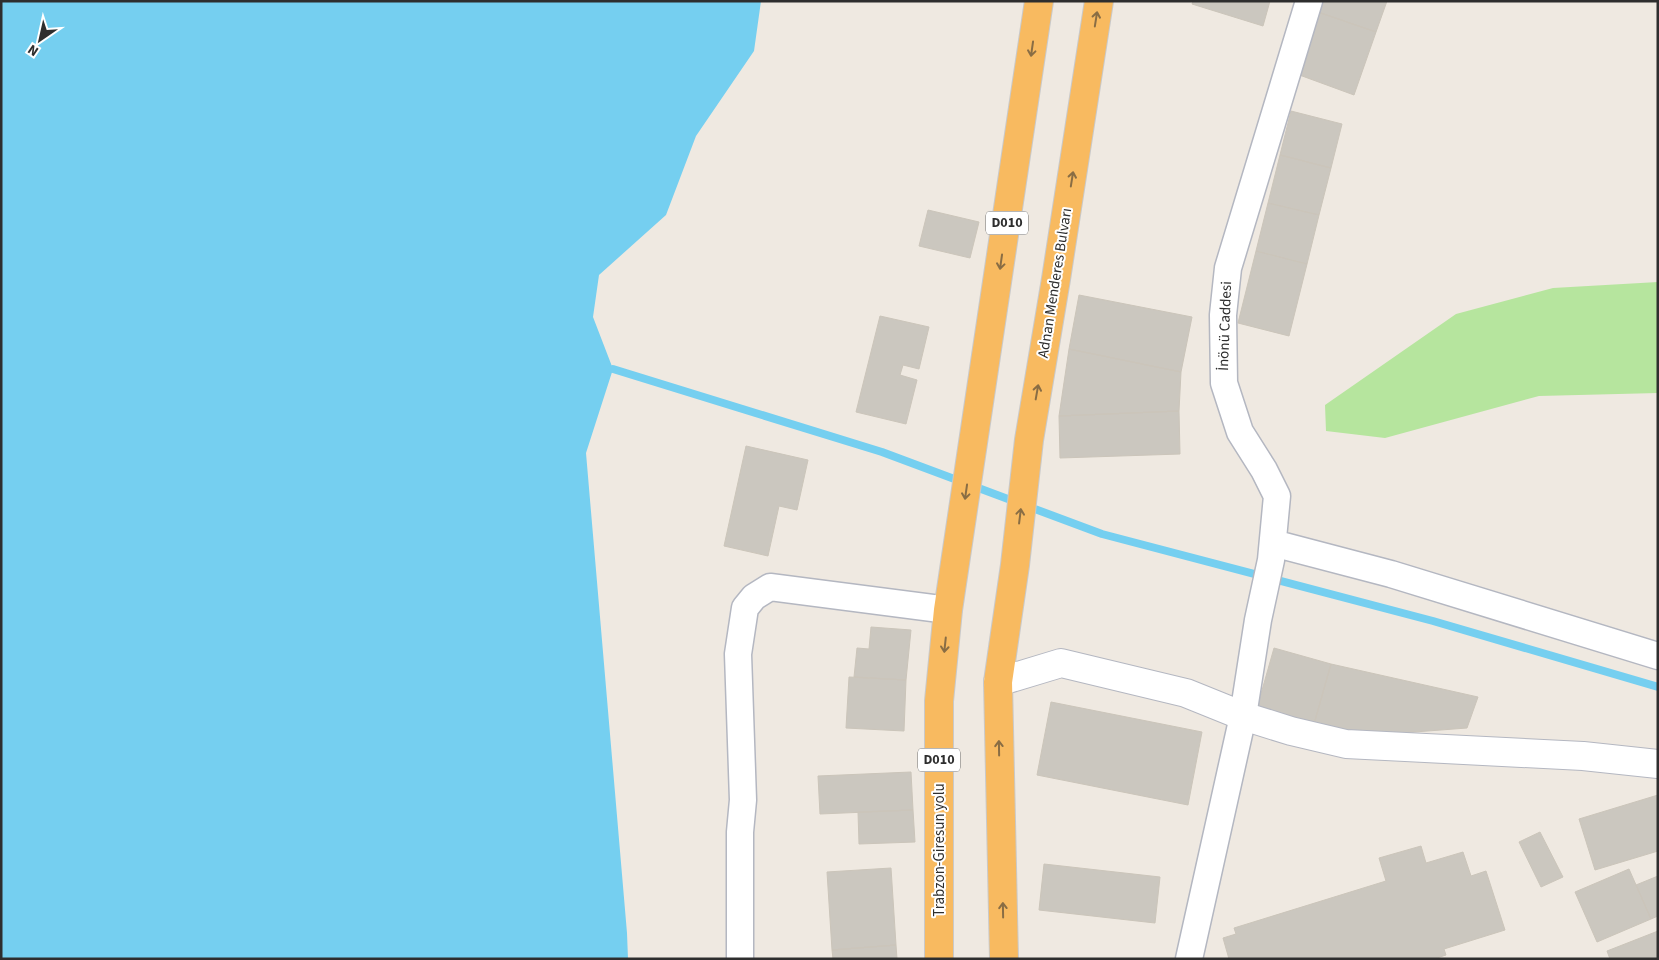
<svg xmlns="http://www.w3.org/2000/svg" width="1659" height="960" viewBox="0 0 1659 960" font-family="'Source Sans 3',sans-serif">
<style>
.green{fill:#b6e59e}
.water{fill:#75cff0}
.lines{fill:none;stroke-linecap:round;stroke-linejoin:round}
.stream{stroke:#75cff0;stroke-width:8}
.building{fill:#cbc7bf;stroke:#cbc5ba}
.minor-casing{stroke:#b4b7c1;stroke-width:29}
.tertiary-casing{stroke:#b4b7c1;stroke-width:30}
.trunk-casing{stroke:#c9c9c9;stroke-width:30}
.minor{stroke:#fff;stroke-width:26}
.tertiary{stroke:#fff;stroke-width:28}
.trunk{stroke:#f8ba60;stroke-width:28}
.oneway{stroke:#896d44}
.labels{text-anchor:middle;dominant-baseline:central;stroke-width:4;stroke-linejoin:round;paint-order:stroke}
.shield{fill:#fff;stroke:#6d6d6d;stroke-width:1}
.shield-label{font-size:14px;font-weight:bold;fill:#2e2e2e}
.street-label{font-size:15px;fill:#2e2e2e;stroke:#fff}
</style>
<rect width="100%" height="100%" fill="#efe9e1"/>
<path class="green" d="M1658 282V393L1539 396 1385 438 1326 431 1325 405 1456 314 1553 288Z"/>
<path class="water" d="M1 1H761L754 51 696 136 666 215 599 275 593 317 613 369 586 453 627 933 628 959H1Z"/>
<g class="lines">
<path class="stream" d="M613 369 882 452 1102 534 1433 621 1658 687"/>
</g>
<path class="building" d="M1193 1H1270L1263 26 1192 4Z
M1318 1H1387L1376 32 1315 11Z
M1315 11 1376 32 1354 95 1294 73Z
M1291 111 1342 124 1331 168 1280 155Z
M1280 155 1331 168 1319 215 1268 203Z
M1268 203 1319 215 1307 264 1256 251Z
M928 210 979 222 970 258 919 246Z
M1256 251 1307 264 1289 336 1238 323Z
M1079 295 1192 317 1181 372 1069 349Z
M880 316 929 327 919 369 903 365 900 375 917 380 906 424 856 412Z
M1069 349 1181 372 1179 411 1059 416Z
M1179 411 1180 454 1060 458 1059 416Z
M746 446 808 460 797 510 779 506 768 556 724 546Z
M871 627 911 630 906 680 854 677 857 648 869 649Z
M1274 648 1331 664 1314 724 1257 708Z
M1331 664 1478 697 1467 728 1362 736 1314 724Z
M849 677 906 680 904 731 846 728Z
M1051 702 1202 732 1188 805 1037 775Z
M911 772 913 810 820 814 818 776Z
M1658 795V851L1595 870 1579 819Z
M913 810 915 842 859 844 858 812Z
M1540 832 1563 877 1541 887 1519 842Z
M1421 846 1426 863 1463 852 1471 876 1486 871 1505 930 1444 949 1446 955 1434 959H1229L1223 938 1236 934 1234 928 1386 881 1379 858Z
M1044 864 1160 877 1155 923 1039 910Z
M891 868 896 945 832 950 827 872Z
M1629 869 1651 919 1597 942 1575 892Z
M1658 876V916L1651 919 1636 885Z
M1658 931V959H1610L1607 951Z
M896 945 897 959H833L832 950Z"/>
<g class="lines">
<g class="minor-casing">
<path id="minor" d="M1273 543 1391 574 1658 656
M740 959V832L743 800 738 654 745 608 754 597 770 587 948 610
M1189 959 1243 716 1258 620 1271 560 1277 496 1264 470 1240 432 1224 383 1223 315 1228 268 1309 1"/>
</g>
<g class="tertiary-casing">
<path id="tertiary" d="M998 682 1061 663 1186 693 1243 716 1291 731 1346 744 1583 756 1658 764"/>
</g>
<g class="trunk-casing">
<path id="trunk" d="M939 959V701L948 610 1039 1
M1004 959 998 682 1015 565 1029 440 1056 279 1099 1"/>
</g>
<use href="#minor" class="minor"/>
<use href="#tertiary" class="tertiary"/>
<use href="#trunk" class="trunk"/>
</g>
<defs><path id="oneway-shaft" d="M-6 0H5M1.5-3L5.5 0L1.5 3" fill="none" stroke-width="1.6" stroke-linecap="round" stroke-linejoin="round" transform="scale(1.25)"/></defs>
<g class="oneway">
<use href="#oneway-shaft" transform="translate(1096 19) rotate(-81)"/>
<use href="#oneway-shaft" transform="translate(1032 49) rotate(98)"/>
<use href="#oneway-shaft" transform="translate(1072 179) rotate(-81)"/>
<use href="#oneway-shaft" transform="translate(1001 262) rotate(98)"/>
<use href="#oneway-shaft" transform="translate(1037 392) rotate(-80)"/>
<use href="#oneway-shaft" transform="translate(966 492) rotate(98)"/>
<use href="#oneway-shaft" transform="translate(1020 516) rotate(-83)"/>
<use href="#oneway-shaft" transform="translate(945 645) rotate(96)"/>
<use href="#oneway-shaft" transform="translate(999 748) rotate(-91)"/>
<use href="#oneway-shaft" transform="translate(1003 910) rotate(-91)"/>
</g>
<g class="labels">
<g class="shield">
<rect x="986" y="211.5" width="42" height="23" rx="4"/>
<rect x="918" y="748.5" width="42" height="23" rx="4"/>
</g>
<g class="shield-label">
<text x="1007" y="223">D010</text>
<text x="939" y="760">D010</text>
</g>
<g class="street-label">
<text transform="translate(1055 283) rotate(-81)">Adnan Menderes Bulvarı</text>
<text transform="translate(1225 326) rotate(-88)">İnönü Caddesi</text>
<text transform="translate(939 850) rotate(-90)">Trabzon-Giresun yolu</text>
</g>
</g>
<rect width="1659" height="960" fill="none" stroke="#2e2e2e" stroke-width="5"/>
<g transform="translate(40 40) rotate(214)" stroke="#ffffff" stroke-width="4" paint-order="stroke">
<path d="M0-4L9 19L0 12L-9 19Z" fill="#2e2e2e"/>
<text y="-8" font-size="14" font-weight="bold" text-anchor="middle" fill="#2e2e2e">N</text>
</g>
</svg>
